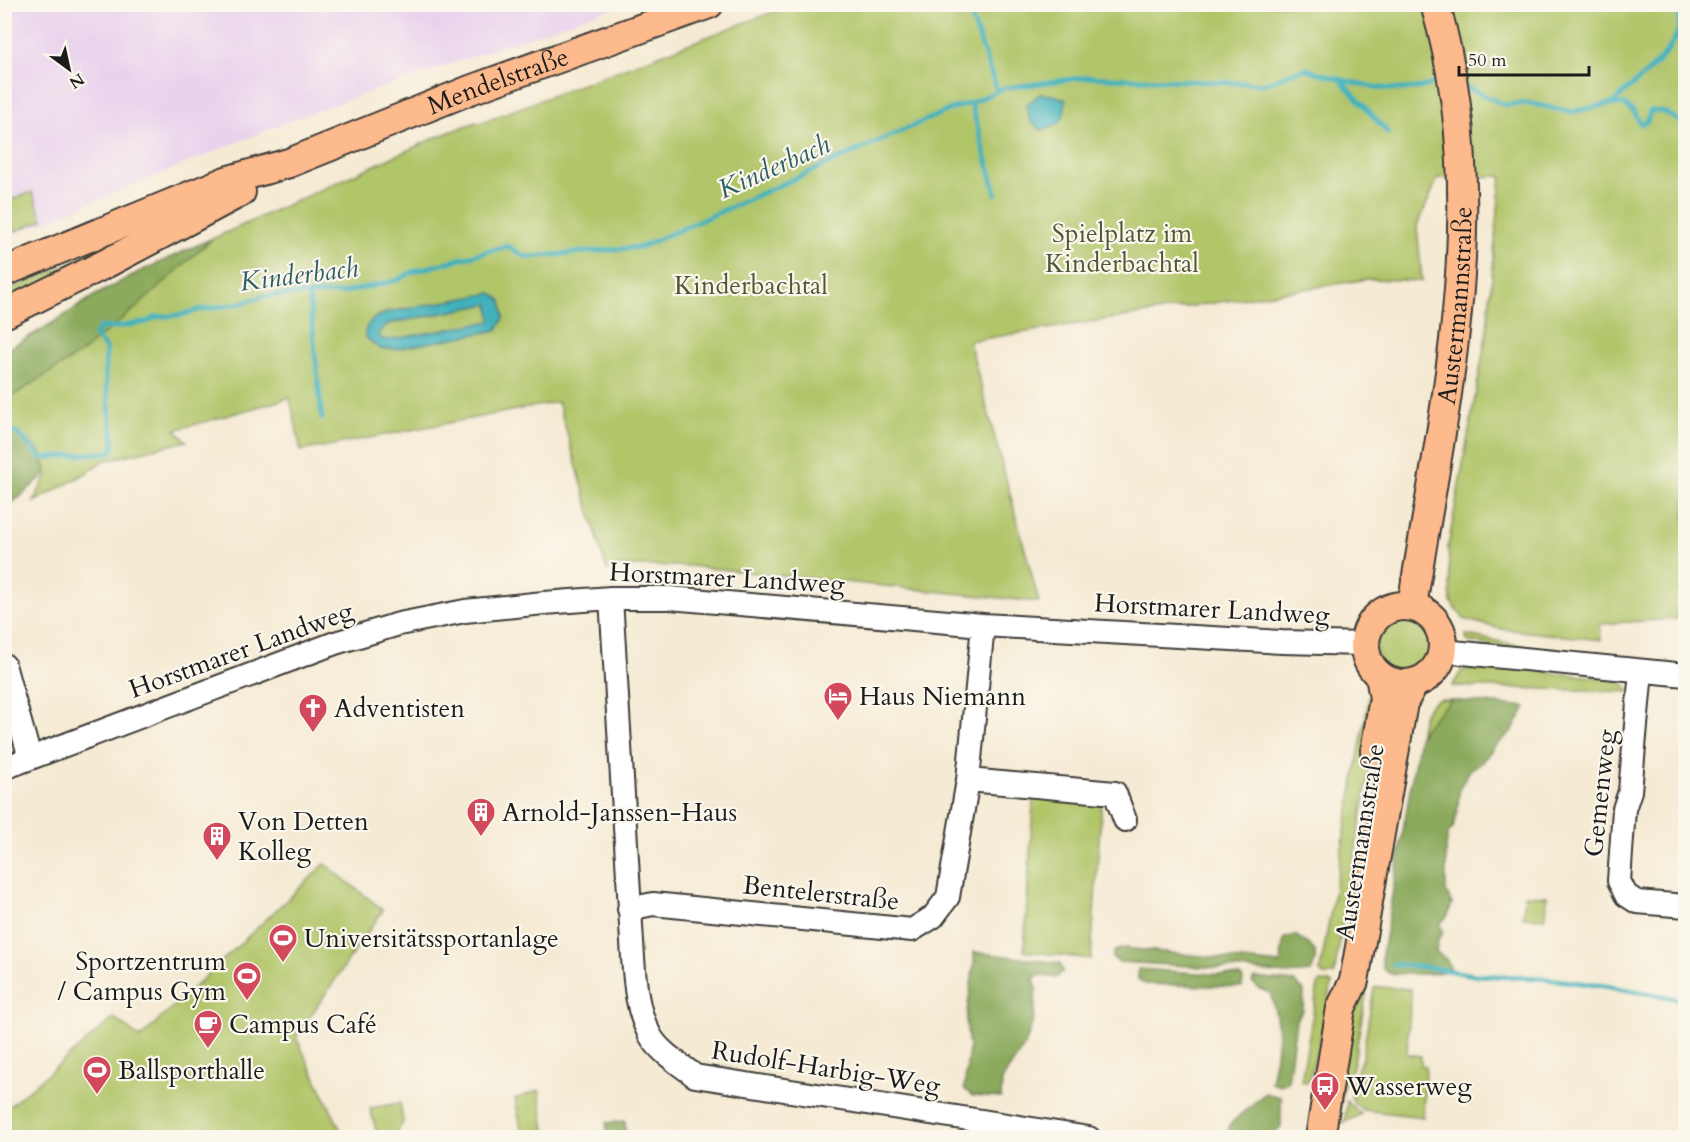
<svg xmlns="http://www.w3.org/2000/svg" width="1690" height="1142" viewBox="0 0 1690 1142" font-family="Cardo,serif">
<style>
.built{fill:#e9d2ed}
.green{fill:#b1c569;stroke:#667042;stroke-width:1.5}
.forest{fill:#8caa5d;stroke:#54633c;stroke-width:1.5}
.water{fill:#41b1bc;stroke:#2e666c;stroke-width:1.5;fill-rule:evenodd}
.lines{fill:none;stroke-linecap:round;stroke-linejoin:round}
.stream{stroke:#41b1bc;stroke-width:5}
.minor-casing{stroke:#3d3b37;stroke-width:26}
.major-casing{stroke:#3d3b37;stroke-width:32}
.minor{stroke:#fff;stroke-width:22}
.major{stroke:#fcba8d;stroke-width:28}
.labels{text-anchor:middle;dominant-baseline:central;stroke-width:4.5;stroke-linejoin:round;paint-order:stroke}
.street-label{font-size:26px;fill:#1c1c1c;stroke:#fbf7ec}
.park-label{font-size:26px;fill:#505737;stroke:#fbf7ec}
.poi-label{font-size:26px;fill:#1c1c1c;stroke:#fbf7ec;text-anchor:start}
.water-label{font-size:27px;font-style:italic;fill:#2d5f64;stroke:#fbf7ec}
</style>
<rect width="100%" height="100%" fill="#fbf7ec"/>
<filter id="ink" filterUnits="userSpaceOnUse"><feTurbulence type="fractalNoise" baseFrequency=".0167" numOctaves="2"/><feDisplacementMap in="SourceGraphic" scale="12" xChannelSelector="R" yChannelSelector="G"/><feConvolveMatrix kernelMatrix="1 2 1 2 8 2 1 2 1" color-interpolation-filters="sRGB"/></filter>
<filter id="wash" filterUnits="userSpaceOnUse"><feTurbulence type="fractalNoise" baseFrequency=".008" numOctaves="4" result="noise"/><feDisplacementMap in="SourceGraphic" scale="24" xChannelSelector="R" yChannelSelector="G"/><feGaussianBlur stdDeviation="1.35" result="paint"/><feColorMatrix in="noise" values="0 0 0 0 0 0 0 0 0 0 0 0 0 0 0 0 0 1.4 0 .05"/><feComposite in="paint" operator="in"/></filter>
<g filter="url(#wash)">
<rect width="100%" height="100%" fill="#f5ead3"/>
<path class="built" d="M5 5H620L299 117 5 238Z"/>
<path class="green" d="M791 5H1685V618L1600 624 1601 640 1501 629 1464 619 1451 602 1448 547 1487 331 1501 176 1438 178 1417 226 1422 281 1368 279 969 341 1039 602 690 566H614L607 571 558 402 301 451 290 398 175 430 187 441 103 461 83 475 34 502 47 473 45 466 5 477V350C51 326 93 296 139 272L439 136 476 122 477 124Z
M32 192 43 220 5 235V202Z
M82 259 85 267 5 305V291Z
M1376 646a28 28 0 1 1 56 0a28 28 0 1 1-56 0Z
M1466 635 1523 646 1562 650 1561 655 1524 652 1467 641Z
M1516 669 1612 679 1625 685 1630 692 1452 686 1462 670Z
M1369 697 1376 701 1369 772 1334 975H1323L1320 971Z
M1441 699 1451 700 1423 729 1419 737C1422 720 1422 705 1441 699Z
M1034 788 1102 796 1091 959 1024 951Z
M325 864 383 910 296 1037 344 1137H5V1110L114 1018 140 1038Z
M1525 895 1547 896 1546 918 1523 917Z
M1321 982 1332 983 1322 1034 1308 1082 1301 1081 1318 985Z
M1362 985 1367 989 1353 1067 1344 1084 1337 1125H1334L1357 986Z
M1378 987 1411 989 1407 1054 1421 1056V1066H1426L1423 1117 1363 1110 1355 1104 1351 1096V1087L1362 1058 1374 988Z
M539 1090 546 1137H523L515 1099Z
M1347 1101 1361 1114 1344 1123Z
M400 1103 403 1122 395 1137H378L370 1108Z"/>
<path class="forest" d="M213 238 137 307 78 355 5 401V350L39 332 94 296 139 272Z
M5 431 19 434 41 452 46 473 20 497 5 508Z
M1451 700 1526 707 1512 731 1495 746 1482 762 1470 770 1460 787 1457 812 1453 828 1448 833 1446 847V891L1452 904 1448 915 1440 924 1443 932 1438 940 1436 952 1446 959 1451 969C1432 977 1411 973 1390 974L1382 968V954L1419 737 1423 729Z
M1295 935 1307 943 1315 951V962L1311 972 1286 974 1239 969 1119 962 1112 958 1114 951 1124 948 1280 964 1284 938Z
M974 952 1060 963 1063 971 1056 978 1040 975 1034 978 1036 988 1034 1018 1026 1043 1002 1080 1001 1098 973 1096 964 1089 969 1049 966 1019 974 964Z
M1138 969 1240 976 1243 979 1242 987 1145 984 1138 979Z
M1254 978 1295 982 1304 991 1303 1010 1296 1020 1288 1082 1280 1085 1271 1082C1278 1048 1282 1026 1270 993L1260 989 1252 982Z
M1265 1093 1281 1097V1127L1270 1137H1228L1227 1135 1230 1124Z
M625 1121 626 1137H608L606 1123Z"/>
<path class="water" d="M1040 94 1054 95 1066 100C1064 120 1062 127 1041 130L1030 121 1026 105Z
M492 293 502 301 504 318 497 330 396 349H380L365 337C364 322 375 317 388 312ZM489 304 491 321 389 340 382 339 378 334 386 325 393 323Z"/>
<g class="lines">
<path class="stream" d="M967 4 997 90
M1339 78 1388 133
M1462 85 1505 105 1528 103 1572 112 1609 104 1625 105 1633 111 1641 124 1647 122 1650 111C1665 109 1674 118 1686 126
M971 103 996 194
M1612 104C1632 84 1673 56 1679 28 1680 21 1678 12 1676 4
M309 295 322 419
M4 426 21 436 41 458 110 452 114 446 105 374 106 349 95 335 100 327 112 328 147 322 156 317 181 315 199 310 243 303 263 296 342 293 398 280 412 272 507 246 524 256 531 257 641 247 951 109 971 103 1004 88 1088 77 1264 84C1278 80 1292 70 1306 69 1348 81 1403 102 1444 79
M1393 964 1434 968 1474 975 1539 978 1605 986 1686 1000"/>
</g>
</g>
<g filter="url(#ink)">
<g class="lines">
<g class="minor-casing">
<path id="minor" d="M611 598 633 958C635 984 637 1012 650 1035 659 1052 680 1064 695 1076L1089 1138
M1443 651 1686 675
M4 665 30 758
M1641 671 1630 791 1624 809 1619 881 1626 895 1637 902 1686 906
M4 768 335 643 399 624 465 611 544 603 611 598H670L983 625 1282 642 1365 644
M968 780 1115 793 1125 820
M629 909 653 904 912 930 933 917 948 897 968 780 983 625"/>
</g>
<g class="major-casing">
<g id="major">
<path id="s1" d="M4 272 226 181 289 163 470 90 709 4"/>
<path d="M4 314 105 264 241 192"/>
<circle cx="1404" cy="645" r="39"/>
<path id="s2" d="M1412 606C1444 406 1494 204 1435 4"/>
<path d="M1375 751 1384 698 1380 676"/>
<path d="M1320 1138 1341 1008 1354 981 1403 703 1414 683"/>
</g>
</g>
<use href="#minor" class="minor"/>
<use href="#major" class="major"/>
</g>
</g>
<defs>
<g id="hotel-pin" transform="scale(1.5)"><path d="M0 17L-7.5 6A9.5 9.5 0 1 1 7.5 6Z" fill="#d1495b" stroke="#fbf7ec"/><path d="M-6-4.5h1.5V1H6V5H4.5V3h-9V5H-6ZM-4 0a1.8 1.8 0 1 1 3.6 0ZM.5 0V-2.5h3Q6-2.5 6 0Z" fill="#fff"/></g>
<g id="church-pin" transform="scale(1.5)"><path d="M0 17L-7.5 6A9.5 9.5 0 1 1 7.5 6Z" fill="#d1495b" stroke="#fbf7ec"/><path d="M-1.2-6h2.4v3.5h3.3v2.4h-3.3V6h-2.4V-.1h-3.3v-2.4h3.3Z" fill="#fff"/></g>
<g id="building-pin" transform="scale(1.5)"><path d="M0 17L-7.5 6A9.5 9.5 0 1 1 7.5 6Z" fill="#d1495b" stroke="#fbf7ec"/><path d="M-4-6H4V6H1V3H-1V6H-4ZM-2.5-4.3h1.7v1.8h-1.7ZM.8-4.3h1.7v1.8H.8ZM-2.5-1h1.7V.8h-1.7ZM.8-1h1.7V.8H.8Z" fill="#fff"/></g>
<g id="stadium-pin" transform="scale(1.5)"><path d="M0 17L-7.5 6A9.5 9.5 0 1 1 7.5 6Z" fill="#d1495b" stroke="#fbf7ec"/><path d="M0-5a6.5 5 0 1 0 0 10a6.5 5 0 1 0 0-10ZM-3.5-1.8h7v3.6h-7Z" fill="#fff"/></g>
<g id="cafe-pin" transform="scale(1.5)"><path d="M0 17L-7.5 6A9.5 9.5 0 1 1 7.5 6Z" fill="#d1495b" stroke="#fbf7ec"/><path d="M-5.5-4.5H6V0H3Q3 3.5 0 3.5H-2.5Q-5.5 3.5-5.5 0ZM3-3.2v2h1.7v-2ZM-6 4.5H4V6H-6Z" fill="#fff"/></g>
<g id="bus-pin" transform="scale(1.5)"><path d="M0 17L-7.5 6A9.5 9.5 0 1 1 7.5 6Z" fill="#d1495b" stroke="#fbf7ec"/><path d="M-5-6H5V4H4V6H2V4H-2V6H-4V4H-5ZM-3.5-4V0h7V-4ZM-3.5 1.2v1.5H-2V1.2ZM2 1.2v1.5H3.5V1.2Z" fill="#fff"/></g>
</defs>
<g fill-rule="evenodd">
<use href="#hotel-pin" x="838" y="696"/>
<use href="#church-pin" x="313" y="708"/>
<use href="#building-pin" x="481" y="812"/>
<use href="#building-pin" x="217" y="836"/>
<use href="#stadium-pin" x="283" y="938"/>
<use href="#stadium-pin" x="247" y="976"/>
<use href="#cafe-pin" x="208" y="1024"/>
<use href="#stadium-pin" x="97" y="1070"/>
<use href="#bus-pin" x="1325" y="1086"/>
</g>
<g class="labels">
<g class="street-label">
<text stroke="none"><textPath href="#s1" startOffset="530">Mendelstraße</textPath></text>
<text stroke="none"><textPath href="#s2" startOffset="304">Austermannstraße</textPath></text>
<text transform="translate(727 578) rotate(3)">Horstmarer Landweg</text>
<text transform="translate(1212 609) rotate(3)">Horstmarer Landweg</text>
<text transform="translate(241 650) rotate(-20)">Horstmarer Landweg</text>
<text transform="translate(1600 793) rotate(-84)">Gemenweg</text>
<text transform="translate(1360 842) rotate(-81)">Austermannstraße</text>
<text transform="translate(821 893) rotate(6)">Bentelerstraße</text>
<text transform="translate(826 1068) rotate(9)">Rudolf-Harbig-Weg</text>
</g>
<g class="park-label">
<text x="1122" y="233">Spielplatz im<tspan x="1122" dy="30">Kinderbachtal</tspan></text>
<text x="751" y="285">Kinderbachtal</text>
</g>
<g class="poi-label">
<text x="859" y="696">Haus Niemann</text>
<text x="334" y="708">Adventisten</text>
<text x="502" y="812">Arnold-Janssen-Haus</text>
<text x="238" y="821">Von Detten<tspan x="238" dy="30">Kolleg</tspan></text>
<text x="304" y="938">Universitätssportanlage</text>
<text x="226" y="961" text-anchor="end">Sportzentrum<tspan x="226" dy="30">/ Campus Gym</tspan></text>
<text x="229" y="1024">Campus Café</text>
<text x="118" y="1070">Ballsporthalle</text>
<text x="1346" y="1086">Wasserweg</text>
</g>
<g class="water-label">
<text transform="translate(774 167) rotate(-24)">Kinderbach</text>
<text transform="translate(299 275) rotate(-7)">Kinderbach</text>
</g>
</g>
<rect width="1690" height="1142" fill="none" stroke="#fbf7ec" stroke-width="24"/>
<g transform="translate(69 69) rotate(147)" stroke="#fbf7ec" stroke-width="4.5" paint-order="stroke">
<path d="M0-4.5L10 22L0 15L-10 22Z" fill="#1c1c1c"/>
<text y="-9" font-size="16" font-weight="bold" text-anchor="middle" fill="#1c1c1c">N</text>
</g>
<path d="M1459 66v9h130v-9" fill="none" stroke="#1c1c1c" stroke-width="3"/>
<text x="1468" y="66" font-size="18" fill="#1c1c1c" stroke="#fbf7ec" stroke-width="4.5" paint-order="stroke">50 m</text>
</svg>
